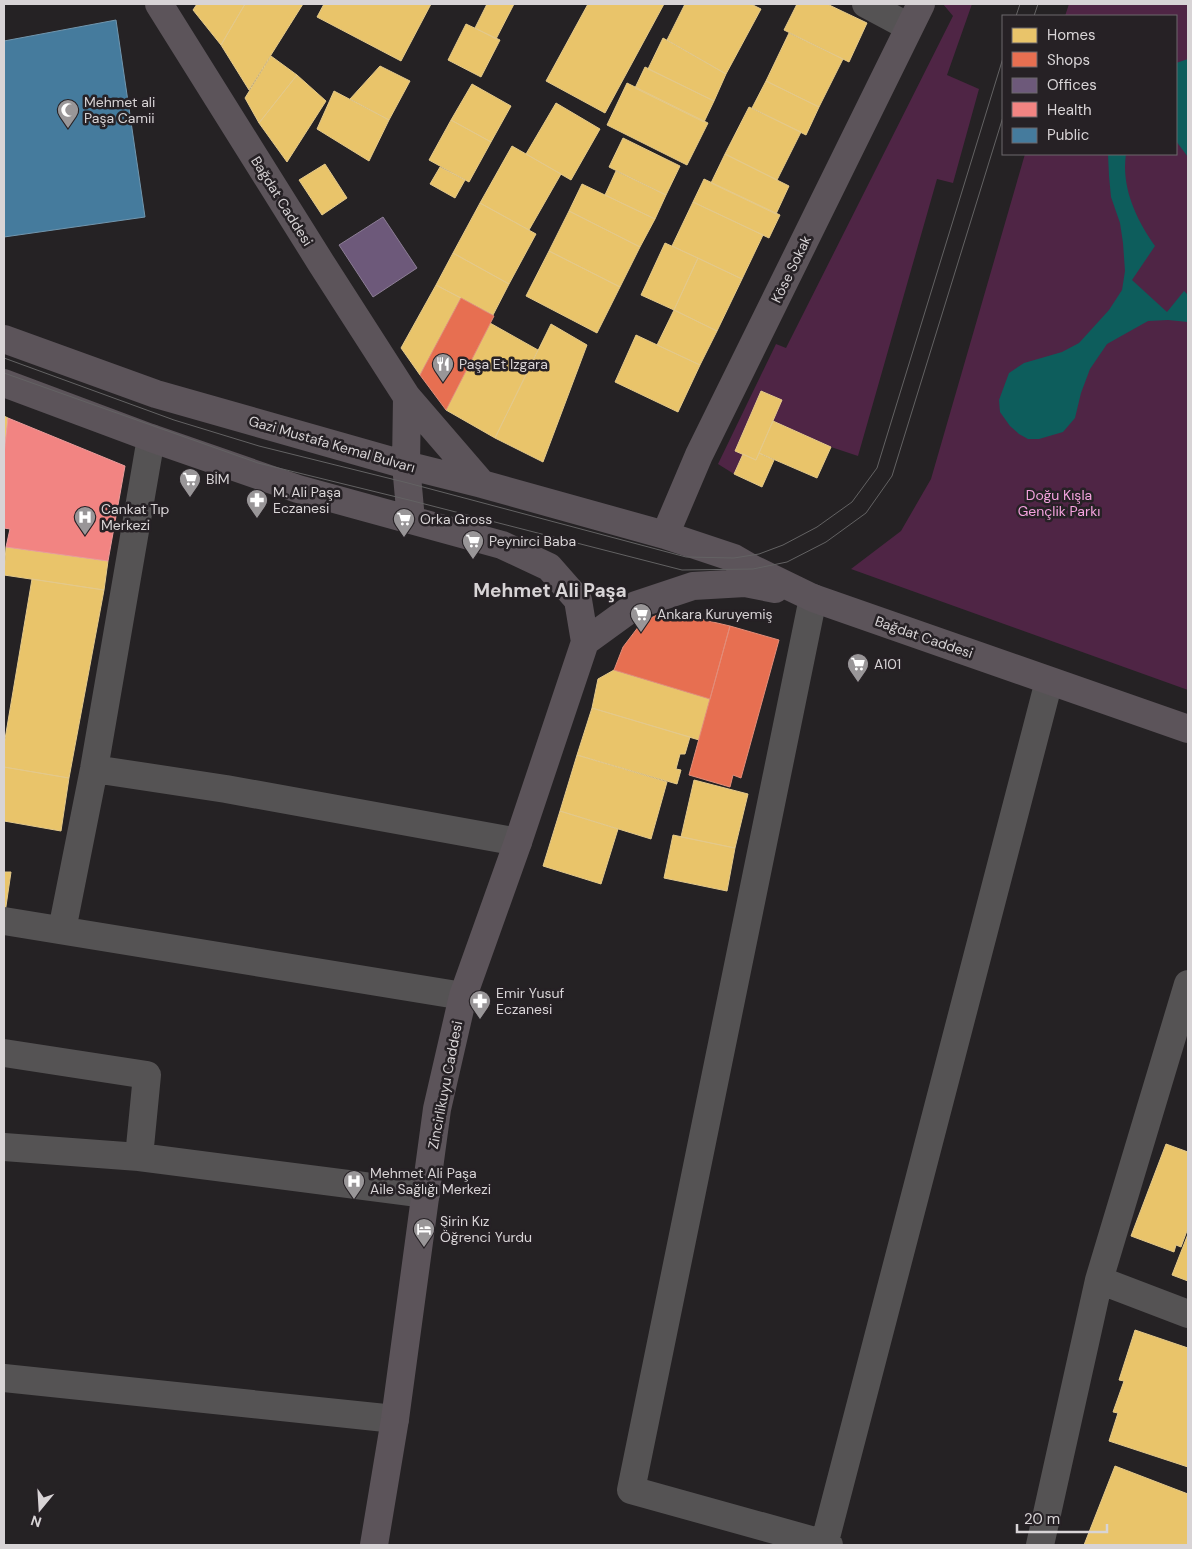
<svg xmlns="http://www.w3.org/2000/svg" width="1192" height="1549" viewBox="0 0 1192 1549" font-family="'DM Sans',sans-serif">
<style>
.green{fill:#4f2545}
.water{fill:#0d5d5c}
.homes{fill:#e9c46a;stroke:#e4c98a}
.shops{fill:#e76f51;stroke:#e28d79}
.offices{fill:#6d597a;stroke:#8d7e96}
.health{fill:#f28482;stroke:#ea9c9b}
.public{fill:#457b9d;stroke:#7196ae}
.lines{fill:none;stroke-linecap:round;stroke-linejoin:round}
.minor{stroke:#555354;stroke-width:28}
.major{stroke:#5c545a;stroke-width:28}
.tram{stroke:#636263;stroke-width:1}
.labels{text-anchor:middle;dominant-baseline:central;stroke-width:5;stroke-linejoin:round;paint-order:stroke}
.poi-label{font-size:14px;fill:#d8d4d6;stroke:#262125;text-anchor:start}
.street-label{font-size:14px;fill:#d8d4d6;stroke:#262125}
.park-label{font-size:14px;fill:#f4a2de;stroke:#262125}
.district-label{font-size:19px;font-weight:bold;fill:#d8d4d6;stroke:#262125}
</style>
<rect width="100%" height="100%" fill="#252224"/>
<path class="green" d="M943 4H972L947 75 979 89 953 183 937 179 858 456 831 447 773 421 735 451 743 454 734 474 718 464 776 344 786 348 953 16Z
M1069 4H1188V690L851 569 901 531 931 479 1025 154H1176V16H1065Z"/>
<path class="water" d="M1188 59V157L1176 141V63Z
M1108 154H1126C1121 187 1136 219 1155 246L1132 280 1167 312 1184 291 1188 295V322L1168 320 1148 321 1107 344 1090 369 1081 393 1075 418 1063 432 1039 439H1028L1019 434 1010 426 1000 412 999 400 1009 373 1024 363 1062 352 1079 343 1109 310 1122 290 1125 271 1123 243 1120 223 1111 197 1109 176Z"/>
<path class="homes" d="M197 4H245L221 45 193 10Z
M245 4H303L249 90 221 45Z
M324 4H431L401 61 317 17Z
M487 4H514L496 39 475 28Z
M588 4H664L605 113 546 81Z
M685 4H751L761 9 726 74 667 40Z
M797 4H827L867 23 849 62 784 30Z
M466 24 500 40 481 77 448 60Z
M789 33 843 59 819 107 766 81Z
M663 38 726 74 714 101 648 69Z
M271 56 297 75 259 123 245 98Z
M380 66 410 81 389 120 350 99Z
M645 67 714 101 704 122 635 88Z
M297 75 326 101 287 162 259 123Z
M766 81 819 107 806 135 752 108Z
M627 83 708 123 687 165 607 125Z
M472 84 511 106 491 142 451 120Z
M334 91 389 120 369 161 317 129Z
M556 103 600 129 571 180 526 154Z
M749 107 801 132 777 180 725 154Z
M451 120 491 142 469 182 429 160Z
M623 138 680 166 666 195 609 167Z
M512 146 561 174 529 230 480 203Z
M725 154 789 186 776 214 711 183Z
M325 164 347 198 322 215 299 180Z
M440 167 465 180 455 198 430 184Z
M616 171 666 195 655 219 605 195Z
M704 179 780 215 769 238 693 202Z
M582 184 655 219 640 247 569 211Z
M693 202 763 235 742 279 672 246Z
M480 203 536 234 509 284 453 253Z
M569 211 640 247 620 287 549 251Z
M665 243 698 258 674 310 641 295Z
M549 251 620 287 597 333 526 296Z
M453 253 509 284 493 315 436 285Z
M698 258 742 279 717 331 674 310Z
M436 285 461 298 420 375 401 348Z
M674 310 717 331 700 365 657 345Z
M490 323 538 350 495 438 446 410Z
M551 324 587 345 543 462 495 438Z
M636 335 700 365 678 412 615 382Z
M761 391 782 400 756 460 735 451Z
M4 416 8 418 4 454Z
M773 421 831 447 817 478 759 453Z
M759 453 774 460 762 487 734 474 743 454 756 460Z
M6 547 108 561 104 590 4 575Z
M32 579 104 590 69 778 4 767V745Z
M614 670 710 699 699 740 592 708 598 679Z
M592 708 690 737 685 754H680L676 769 681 770 677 784 577 755Z
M577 755 667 782 651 839 560 811Z
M4 767 69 778 61 831 4 821Z
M694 780 748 794 735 848 681 837Z
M560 811 618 829 601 884 543 866Z
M673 835 735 848 727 891 664 878Z
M4 872H11L5 913H4Z
M1166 1144 1188 1152V1228L1181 1247 1176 1245 1174 1252 1131 1236Z
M1188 1234V1281L1172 1275Z
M1135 1330 1188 1348V1467L1109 1441 1118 1413 1113 1412 1124 1381 1119 1380Z
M1115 1466 1188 1494V1545H1084Z"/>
<path class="shops" d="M461 298 494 316 446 410 420 375Z
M666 611 730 626 710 699 614 670 623 647 642 622Z
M730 626 779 640 741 778 733 775 730 787 689 775Z"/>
<path class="offices" d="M383 217 417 268 373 297 339 245Z"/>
<path class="health" d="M8 418 125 466 108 561 6 547 10 529 4 528V454Z"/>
<path class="public" d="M116 20 145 217 4 237V41Z"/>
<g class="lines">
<path class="minor" d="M866 4 909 27
M813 598 631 1490 829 1545
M94 769 226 789 518 842
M4 921 463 996
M62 930 94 769 151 438
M4 1053 147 1075 139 1157
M4 1147 139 1157 426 1194
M1099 1280 1188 1314
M4 1378 395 1419
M824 1545 1049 681
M1040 1545 1099 1280 1188 984"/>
<path class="major" d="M159 4 321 263 407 397 482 484
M4 339 156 394 406 465 482 484 665 535 734 558 753 569 813 598 1188 729
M4 383 151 438 298 489 502 545 549 567 578 600 585 642
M407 397 406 465 411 520
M665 535 699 455 921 4
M374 1545 395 1419 437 1109 463 996 518 842 585 642 636 605 693 586 745 583 775 589"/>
<path class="tram" d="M1016 16 1020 4
M1034 16 1038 4
M4 358 174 420 259 446 408 483 686 557 734 558 759 554 783 545 817 527 852 502 877 468 1003 58
M4 373 258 463 409 500 682 570 753 569 787 562 826 542 866 513 892 476 1003 117"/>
</g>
<defs>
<g id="mosque-pin" transform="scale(1.125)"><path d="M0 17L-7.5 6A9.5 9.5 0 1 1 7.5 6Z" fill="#999698" stroke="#262125"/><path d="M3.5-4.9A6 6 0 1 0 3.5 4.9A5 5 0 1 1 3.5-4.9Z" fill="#fff"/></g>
<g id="restaurant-pin" transform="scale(1.125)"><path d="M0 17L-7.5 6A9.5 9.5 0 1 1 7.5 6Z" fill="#999698" stroke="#262125"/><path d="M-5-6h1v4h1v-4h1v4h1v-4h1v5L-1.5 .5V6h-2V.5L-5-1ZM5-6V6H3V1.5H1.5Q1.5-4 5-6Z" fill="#fff"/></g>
<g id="supermarket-pin" transform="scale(1.125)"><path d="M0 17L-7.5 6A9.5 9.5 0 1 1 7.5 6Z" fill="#999698" stroke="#262125"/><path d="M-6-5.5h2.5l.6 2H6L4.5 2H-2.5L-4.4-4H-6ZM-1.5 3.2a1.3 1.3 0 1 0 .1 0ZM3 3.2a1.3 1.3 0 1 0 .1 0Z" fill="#fff"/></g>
<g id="pharmacy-pin" transform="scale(1.125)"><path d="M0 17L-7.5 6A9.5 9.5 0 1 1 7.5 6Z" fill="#999698" stroke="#262125"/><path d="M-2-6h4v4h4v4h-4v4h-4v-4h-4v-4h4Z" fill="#fff"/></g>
<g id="hospital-pin" transform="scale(1.125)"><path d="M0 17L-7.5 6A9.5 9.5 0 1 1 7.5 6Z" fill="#999698" stroke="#262125"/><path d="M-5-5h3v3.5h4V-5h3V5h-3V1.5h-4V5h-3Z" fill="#fff"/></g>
<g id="hotel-pin" transform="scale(1.125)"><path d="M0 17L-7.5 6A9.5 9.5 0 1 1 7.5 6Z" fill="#999698" stroke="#262125"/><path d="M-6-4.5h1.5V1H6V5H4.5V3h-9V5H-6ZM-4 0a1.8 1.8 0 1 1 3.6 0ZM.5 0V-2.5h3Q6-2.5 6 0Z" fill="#fff"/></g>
</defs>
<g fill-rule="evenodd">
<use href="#mosque-pin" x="68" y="110"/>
<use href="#restaurant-pin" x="443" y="364"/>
<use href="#supermarket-pin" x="190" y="479"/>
<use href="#pharmacy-pin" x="257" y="500"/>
<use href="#hospital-pin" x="85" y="517"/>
<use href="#supermarket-pin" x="404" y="519"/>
<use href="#supermarket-pin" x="473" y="541"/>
<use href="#supermarket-pin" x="641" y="614"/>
<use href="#supermarket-pin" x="858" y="664"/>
<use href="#pharmacy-pin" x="480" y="1001"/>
<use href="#hospital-pin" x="354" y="1181"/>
<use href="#hotel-pin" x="424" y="1229"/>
</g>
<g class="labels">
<g class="poi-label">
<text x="84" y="102">Mehmet ali<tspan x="84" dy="16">Paşa Camii</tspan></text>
<text x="459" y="364">Paşa Et Izgara</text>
<text x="206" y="479">BİM</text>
<text x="273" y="492">M. Ali Paşa<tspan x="273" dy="16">Eczanesi</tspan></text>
<text x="101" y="509">Cankat Tıp<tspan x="101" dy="16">Merkezi</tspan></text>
<text x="420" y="519">Orka Gross</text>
<text x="489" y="541">Peynirci Baba</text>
<text x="657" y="614">Ankara Kuruyemiş</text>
<text x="874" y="664">A101</text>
<text x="496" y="993">Emir Yusuf<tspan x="496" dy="16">Eczanesi</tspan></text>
<text x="370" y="1173">Mehmet Ali Paşa<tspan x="370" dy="16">Aile Sağlığı Merkezi</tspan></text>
<text x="440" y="1221">Şirin Kız<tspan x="440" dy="16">Öğrenci Yurdu</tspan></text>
</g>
<g class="street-label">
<text transform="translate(282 201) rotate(58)">Bağdat Caddesi</text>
<text transform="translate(791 269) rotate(-64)">Köse Sokak</text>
<text transform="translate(332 444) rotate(16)">Gazi Mustafa Kemal Bulvarı</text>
<text transform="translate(924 637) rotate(19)">Bağdat Caddesi</text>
<text transform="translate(445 1085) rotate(-79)">Zincirlikuyu Caddesi</text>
</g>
<g class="park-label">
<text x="1059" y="495">Doğu Kışla<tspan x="1059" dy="16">Gençlik Parkı</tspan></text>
</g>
<g class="district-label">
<text x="550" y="590">Mehmet Ali Paşa</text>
</g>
</g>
<rect width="1192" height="1549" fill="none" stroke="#d8d4d6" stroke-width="10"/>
<rect x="1002" y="15" width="175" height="140" fill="#262125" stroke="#6d696c"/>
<rect x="1012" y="28" width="25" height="15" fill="#e9c46a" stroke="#6d696c"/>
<text x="1047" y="40" font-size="15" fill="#d8d4d6">Homes</text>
<rect x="1012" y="52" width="25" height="15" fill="#e76f51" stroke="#6d696c"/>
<text x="1047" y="65" font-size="15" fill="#d8d4d6">Shops</text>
<rect x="1012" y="78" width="25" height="15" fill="#6d597a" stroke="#6d696c"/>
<text x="1047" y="90" font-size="15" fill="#d8d4d6">Offices</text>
<rect x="1012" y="102" width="25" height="15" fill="#f28482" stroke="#6d696c"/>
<text x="1047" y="115" font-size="15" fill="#d8d4d6">Health</text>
<rect x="1012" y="128" width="25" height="15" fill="#457b9d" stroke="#6d696c"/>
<text x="1047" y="140" font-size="15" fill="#d8d4d6">Public</text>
<g transform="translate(40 1509) rotate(198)" stroke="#262125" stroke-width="4" paint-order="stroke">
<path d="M0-4L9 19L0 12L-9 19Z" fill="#d8d4d6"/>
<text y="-8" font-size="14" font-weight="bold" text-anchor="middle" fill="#d8d4d6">N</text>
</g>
<path d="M1017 1524v8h90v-8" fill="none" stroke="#d8d4d6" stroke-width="2.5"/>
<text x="1024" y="1524" font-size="15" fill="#d8d4d6" stroke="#262125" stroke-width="4" paint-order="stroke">20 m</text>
</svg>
